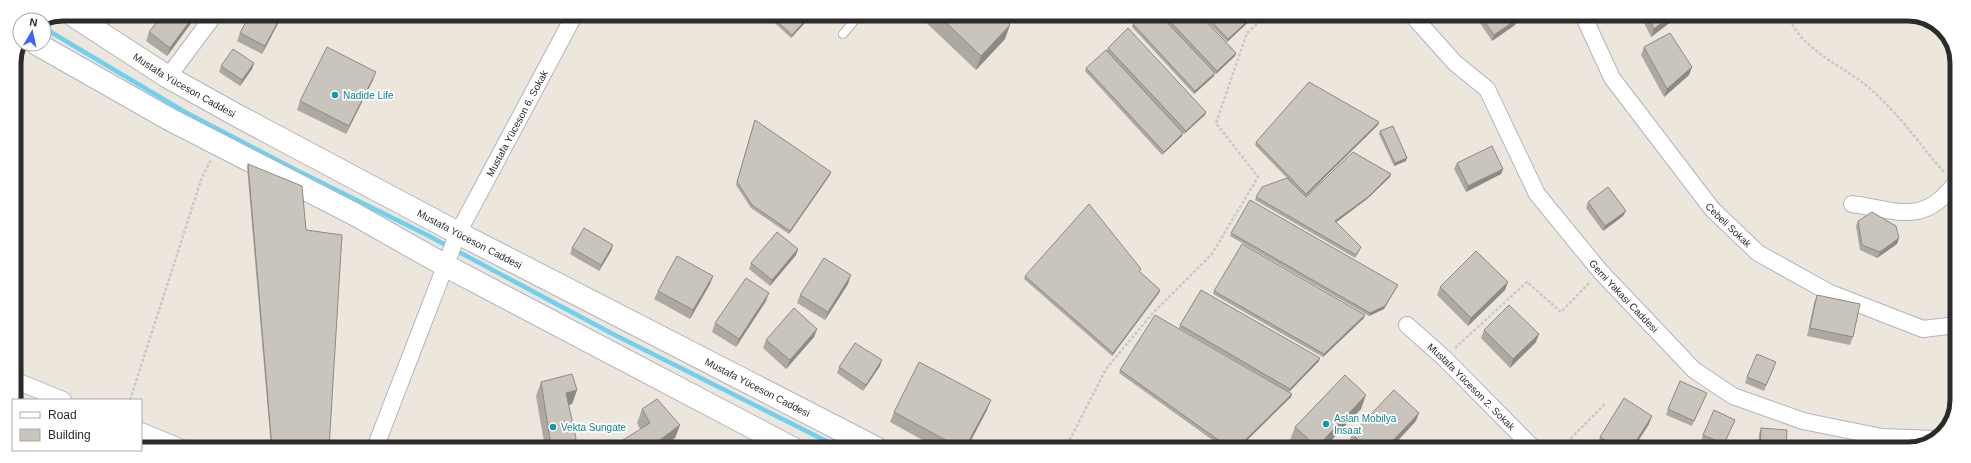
<svg xmlns="http://www.w3.org/2000/svg" width="1971" height="463" viewBox="0 0 1971 463" font-family="Arial,sans-serif">
<style>
.lines{fill:none;stroke-linecap:round;stroke-linejoin:round}
.stream{stroke:#70d0f0;stroke-width:4.5}
.lane-casing{stroke:#b1b4bf;stroke-width:10}
.street-casing{stroke:#b1b4bf;stroke-width:18}
.secondary-casing{stroke:#b1b4bf;stroke-width:24}
.path{stroke:#c8c8c8;stroke-width:2.5;stroke-dasharray:3 2;stroke-linecap:butt}
.lane{stroke:#fff;stroke-width:8}
.street{stroke:#fff;stroke-width:16}
.secondary{stroke:#fff;stroke-width:22}
.wall{fill:#ada9a2}
.shaded-wall{fill:#8d8984}
.building{fill:#c9c4bc;stroke:#8d8984}
.culture-dot{fill:#0f9aa8;stroke:#fff;stroke-width:1.5}
.labels{text-anchor:middle;dominant-baseline:central;stroke-width:3.5;stroke-linejoin:round;paint-order:stroke}
.street-label{font-size:10px;fill:#2b2b2b;stroke:#fff}
.culture-label{font-size:10px;fill:#0d838f;stroke:#fff;text-anchor:start}
.rim{fill:none;stroke:#2b2b2b;stroke-width:5}
</style>
<rect width="100%" height="100%" fill="#ede6dd"/>
<g class="lines">
<path class="stream" d="M44 28 185 112 298 171 427 235 611 333 840 448"/>
<g class="lane-casing">
<path id="lane" d="M843 34 860 14"/>
</g>
<g class="street-casing">
<g id="street">
<path id="s1" d="M1412 15 1455 63 1487 89 1537 194 1600 271 1694 370 1733 396 1803 421 1882 437 1935 439"/>
<path id="s2" d="M1583 15 1612 78 1712 209 1758 253 1830 293 1923 329 1956 325"/>
<path d="M168 77 215 14"/>
<path d="M1852 204C1900 211 1924 226 1957 181"/>
<path id="s3" d="M1407 325 1444 358 1534 449"/>
<path d="M14 380 63 400"/>
<path d="M141 431 182 448"/>
<path id="s4" d="M375 448 458 233 575 14"/>
</g>
</g>
<g class="secondary-casing">
<g id="secondary">
<path id="s5" d="M71 14 168 77 238 116 458 233 876 448"/>
<path d="M37 44 169 119 356 215 446 266 792 448"/>
</g>
</g>
<path class="path" d="M1788 15C1801 52 1848 67 1875 93 1883 101 1892 110 1900 119 1916 137 1929 156 1945 173
M1455 348 1527 282 1561 312 1590 282
M130 400 202 177 211 160
M1065 449 1106 369 1152 314 1212 254 1258 177 1216 123 1247 33 1267 15
M1560 449 1606 403"/>
<use href="#lane" class="lane"/>
<use href="#street" class="street"/>
<use href="#secondary" class="secondary"/>
</g>
<path class="wall" d="M250 14H283L262 54 237 41 240 33Z
M765 14H813L791 38Z
M917 14H999L1005 39 976 70Z
M197 15 167 56 146 41 149 32Z
M1022 15H1030L1026 18Z
M1160 15H1200L1236 53 1235 56 1216 74Z
M1201 15H1256L1227 42Z
M1480 15H1515L1517 19 1515 25 1492 41 1478 20Z
M1640 15H1680L1651 37Z
M1133 24 1214 76 1194 94 1132 27Z
M1644 47 1692 67 1689 75 1664 97 1641 55Z
M1108 48 1206 112 1205 115 1184 134 1106 51Z
M254 63 252 69 240 86 219 72 221 66Z
M1086 68 1182 136 1162 155 1085 71Z
M373 80 346 134 297 110 300 101Z
M754 122 830 175 789 234 751 208 736 185Z
M1379 122 1378 125 1305 196 1306 197 1391 174 1390 177 1367 199 1336 222 1360 250 1355 258 1255 200 1256 197 1287 178 1255 145 1256 142Z
M1380 131 1406 161 1394 166 1379 134Z
M1457 163 1503 169 1501 174 1466 192 1454 169Z
M248 164 306 230 329 448H271L247 167Z
M1588 202 1626 211 1623 216 1603 231 1586 208Z
M1858 221 1899 238 1897 244 1877 258 1860 250 1856 226Z
M1231 233 1398 285 1384 309 1369 316 1230 236Z
M613 245 611 251 599 271 570 254 572 248Z
M798 249 796 255 770 286 749 269 751 263Z
M1140 272 1160 290 1159 293 1112 356 1024 279 1025 276Z
M713 276 710 284 690 319 654 299 658 291Z
M848 284 825 320 797 303 800 295Z
M1440 287 1505 290 1468 326 1437 295Z
M1214 291 1364 318 1323 357 1213 294Z
M1817 295 1853 337 1850 345 1807 336 1814 303Z
M766 301 736 347 712 332 715 323Z
M1180 325 1319 361 1289 392 1179 328Z
M817 329 814 337 786 369 763 348 766 340Z
M1484 330 1536 342 1510 368 1481 338Z
M880 366 863 391 837 373 839 367Z
M1774 368 1764 391 1745 383 1747 377Z
M1120 370 1292 394 1291 397 1238 449H1225L1119 373Z
M541 382 577 390 572 404 569 405 573 448H545L536 396Z
M1705 398 1692 426 1666 415 1668 409Z
M642 409 680 425 675 438 640 429 637 423Z
M1361 409 1323 449H1299L1290 440 1295 427Z
M987 410 967 448H937L890 422 894 412Z
M1735 420 1722 449H1720L1701 441 1703 435Z
M1416 421 1390 449H1356L1349 442 1352 434Z
M1649 424 1633 449H1602L1597 445 1600 437Z
M1761 428 1786 449H1758L1759 434Z"/>
<path class="shaded-wall" d="M195 14H198L167 56 170 48Z
M282 14H283L262 54 265 46Z
M811 14H813L791 38 792 35Z
M1254 15H1256L1227 42 1228 39Z
M1672 15H1680L1651 37 1654 29Z
M1517 19 1515 25 1492 41 1494 35Z
M1010 25 1005 39 976 70 981 56Z
M1236 53 1235 56 1216 74 1217 71Z
M254 63 252 69 240 86 242 80Z
M1692 67 1689 75 1664 97 1667 89Z
M376 72 373 80 346 134 349 126Z
M1215 73 1214 76 1194 94 1195 91Z
M1206 112 1205 115 1184 134 1186 131Z
M1379 122 1378 125 1305 197 1306 194Z
M1183 133 1182 136 1162 155 1164 152Z
M1407 158 1406 161 1394 166 1395 163Z
M1503 169 1501 174 1466 192 1468 186Z
M831 172 830 175 789 234 790 231Z
M1391 174 1390 177 1367 199 1334 224 1335 221Z
M1626 211 1623 216 1603 231 1605 226Z
M1899 238 1897 244 1877 258 1880 252Z
M613 245 611 251 599 271 601 265Z
M798 249 796 255 770 286 772 280Z
M851 275 848 284 825 320 828 312Z
M713 276 710 284 690 319 693 310Z
M1508 282 1505 290 1468 326 1471 318Z
M1398 285 1384 309 1369 316 1370 313Z
M1160 290 1159 293 1112 356 1113 353Z
M769 293 766 301 736 347 739 339Z
M1365 315 1364 318 1323 357 1324 354Z
M817 329 814 337 786 369 790 360Z
M1539 334 1536 342 1510 368 1513 359Z
M1320 358 1319 361 1289 392 1290 389Z
M882 360 880 366 863 391 866 385Z
M577 390 572 404 561 407 566 393Z
M1292 394 1291 397 1238 449H1236Z
M1366 395 1361 409 1323 449H1316L1317 447Z
M991 400 987 410 967 448H965Z
M1419 413 1416 421 1390 449H1385Z
M1652 416 1649 424 1633 449H1631Z
M680 425 675 438 662 448H649Z"/>
<path class="building" d="M163 14H195L170 48 149 32Z
M250 14H282L265 46 240 33Z
M769 14H811L792 35Z
M937 14H999L1010 25 981 56Z
M1143 15H1160L1215 73 1195 91 1133 24Z
M1164 15H1200L1236 53 1217 71Z
M1205 15H1254L1228 39Z
M1480 15H1515L1517 19 1494 35Z
M1647 15H1672L1654 29Z
M1128 28 1206 112 1186 131 1108 48Z
M1670 33 1692 67 1667 89 1644 47Z
M327 47 376 72 349 126 300 101Z
M233 49 254 63 242 80 221 66Z
M1106 50 1183 133 1164 152 1086 68Z
M1309 82 1379 122 1306 194 1256 142Z
M755 120 831 172 790 231 752 205 737 182Z
M1393 126 1407 158 1395 163 1380 131Z
M1492 146 1503 169 1468 186 1457 163Z
M1353 152 1391 174 1368 197 1335 221 1361 247 1356 255 1256 197 1262 187 1287 178 1306 197Z
M248 164 302 186 306 230 342 235 329 448H272Z
M1608 187 1626 211 1605 226 1588 202Z
M1250 200 1398 285 1385 306 1370 313 1231 233Z
M1089 204 1141 269 1139 271 1160 290 1113 353 1025 276Z
M1872 212 1896 226 1899 238 1880 252 1862 245 1858 221Z
M584 228 613 245 601 265 572 248Z
M777 232 798 249 772 280 751 263Z
M1242 244 1365 315 1324 354 1214 291Z
M1476 251 1508 282 1471 318 1440 287Z
M14 256 20 258 14 275Z
M677 256 713 276 693 310 658 291Z
M824 258 851 275 828 312 800 295Z
M746 278 769 293 739 339 715 323Z
M1201 290 1320 358 1290 389 1180 325Z
M1817 295 1860 304 1853 337 1810 328Z
M1509 305 1539 334 1513 359 1484 330Z
M794 308 817 329 790 360 766 340Z
M1155 315 1292 394 1236 449H1231L1120 370Z
M855 343 882 360 866 385 839 367Z
M1757 354 1776 362 1766 385 1747 377Z
M919 362 991 400 965 448H960L894 412Z
M572 374 577 390 566 393 576 438 573 448H547L550 439 541 382Z
M1345 375 1366 395 1317 447 1295 427Z
M1680 381 1707 393 1694 421 1668 409Z
M1394 390 1419 413 1385 449H1368L1352 434Z
M1624 398 1652 416 1631 449H1619L1600 437Z
M657 399 680 425 649 448H612V447L650 423 642 409Z
M1714 410 1735 420 1724 444 1703 435Z
M1761 428 1787 430 1786 449H1760Z"/>
<g class="culture-dot">
<circle cx="335" cy="95" r="4"/>
<circle cx="1326" cy="424" r="4"/>
<circle cx="553" cy="427" r="4"/>
</g>
<g class="labels">
<g class="street-label">
<text stroke="none"><textPath href="#s5" startOffset="134">Mustafa Yüceson Caddesi</textPath></text>
<text stroke="none"><textPath href="#s4" startOffset="355">Mustafa Yüceson 6. Sokak</textPath></text>
<text stroke="none"><textPath href="#s2" startOffset="257">Cebeli Sokak</textPath></text>
<text stroke="none"><textPath href="#s5" startOffset="458">Mustafa Yüceson Caddesi</textPath></text>
<text stroke="none"><textPath href="#s1" startOffset="356">Gemi Yakasi Caddesi</textPath></text>
<text stroke="none"><textPath href="#s3" startOffset="89">Mustafa Yüceson 2. Sokak</textPath></text>
<text stroke="none"><textPath href="#s5" startOffset="782">Mustafa Yüceson Caddesi</textPath></text>
</g>
<g class="culture-label">
<text x="343" y="95">Nadide Life</text>
<text x="1334" y="418">Aslan Mobilya<tspan x="1334" dy="12">Insaat</tspan></text>
<text x="561" y="427">Vekta Sungate</text>
</g>
</g>
<path d="M0 0H1971V463H0ZM63 21H1908A42 42 0 0 1 1950 63V400A42 42 0 0 1 1908 442H63A42 42 0 0 1 21 400V63A42 42 0 0 1 63 21Z" fill="#fff" fill-rule="evenodd"/>
<path class="rim" d="M63 21H1908A42 42 0 0 1 1950 63V400A42 42 0 0 1 1908 442H63A42 42 0 0 1 21 400V63A42 42 0 0 1 63 21Z"/>
<rect x="12" y="399" width="130" height="52" fill="#ffffff" stroke="#aaaaaa"/>
<rect x="20" y="412" width="20" height="6" fill="#ffffff" stroke="#aaaaaa"/>
<text x="48" y="419" font-size="12" fill="#2b2b2b">Road</text>
<rect x="20" y="429" width="20" height="12" fill="#c9c4bc" stroke="#aaaaaa"/>
<text x="48" y="439" font-size="12" fill="#2b2b2b">Building</text>
<g transform="translate(32 32) rotate(9)"><circle r="19" fill="#ffffff" stroke="#aaaaaa"/>
<path d="M0-3L7 15L0 10L-7 15Z" fill="#3c63fb"/>
<text y="-6" font-size="11" font-weight="bold" text-anchor="middle" fill="#2b2b2b">N</text>
</g>
</svg>
